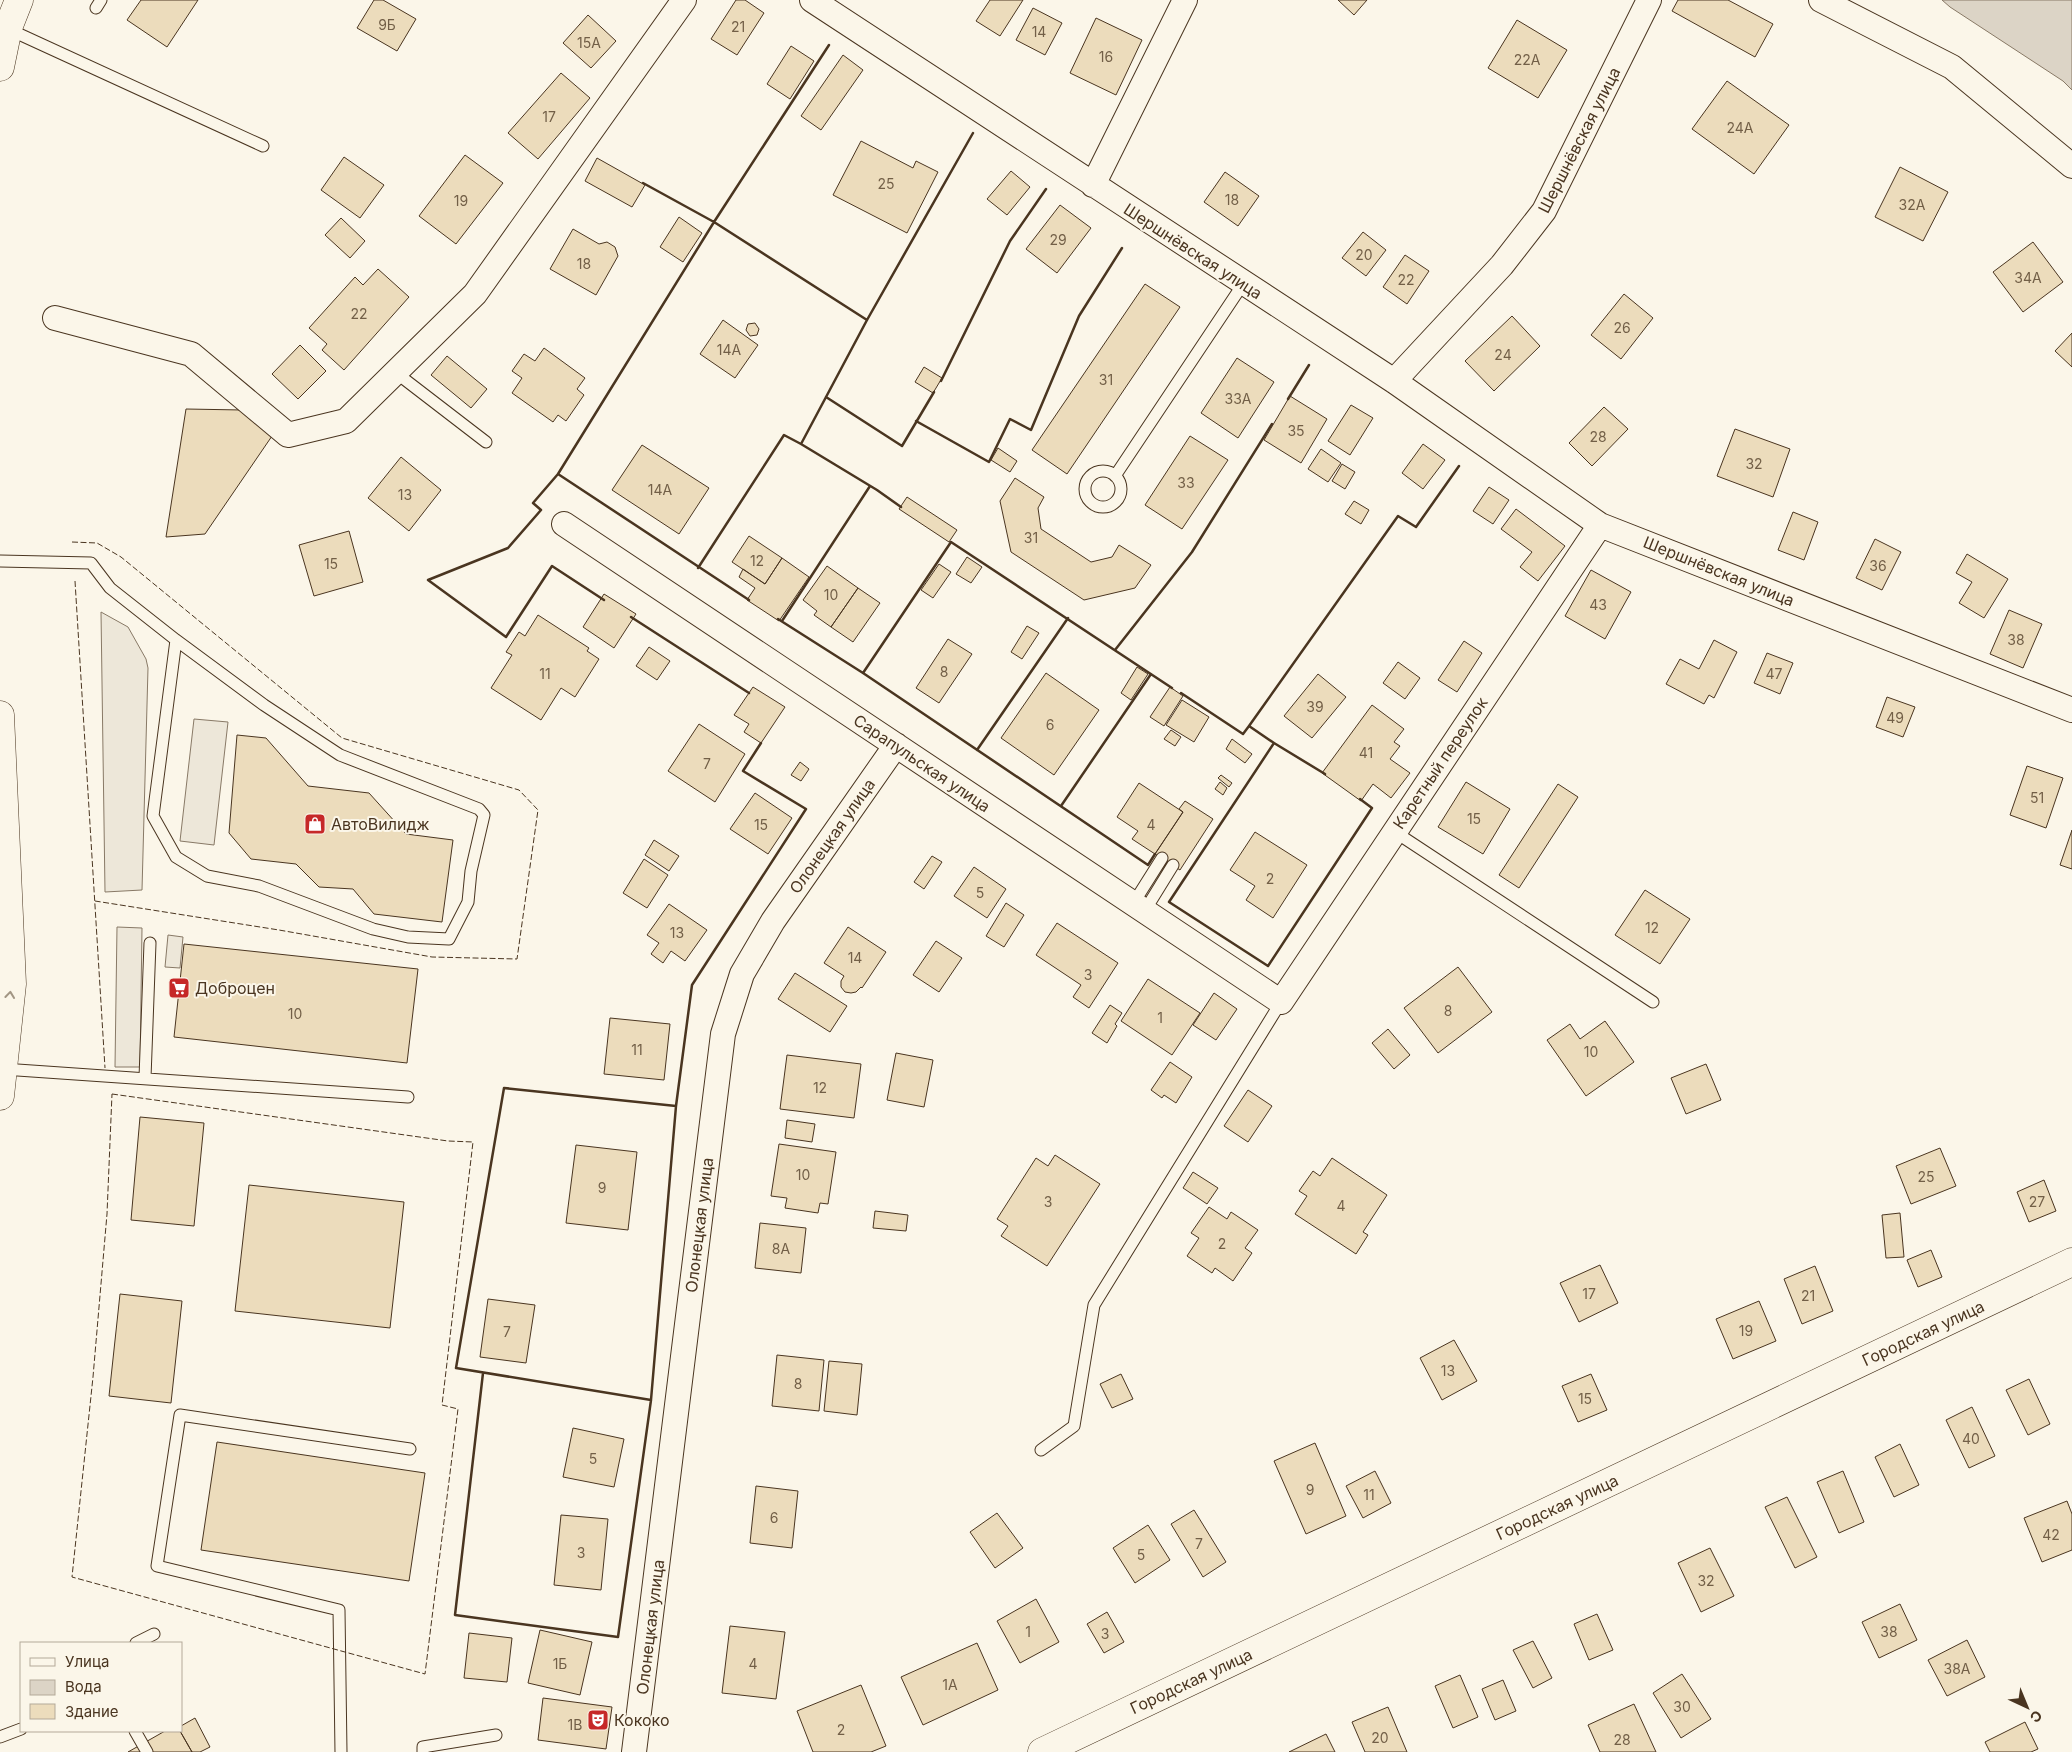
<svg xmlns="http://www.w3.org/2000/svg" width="2072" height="1752" viewBox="0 0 2072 1752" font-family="Inter,sans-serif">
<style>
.parking{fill:#ede7d9;stroke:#887966}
.water{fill:#dcd4c6;stroke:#887966}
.building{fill:#ecdcbc;stroke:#4a3520}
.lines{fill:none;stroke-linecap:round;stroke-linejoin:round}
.service-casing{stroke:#4a3520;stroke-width:13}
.minor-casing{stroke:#4a3520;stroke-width:26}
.tertiary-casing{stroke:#4a3520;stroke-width:29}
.primary-casing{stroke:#4a3520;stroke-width:29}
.service{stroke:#fbf6e9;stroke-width:11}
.minor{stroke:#fbf6e9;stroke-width:24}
.tertiary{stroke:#fbf6e9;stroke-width:28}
.primary{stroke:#fbf6e9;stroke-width:28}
.fence{stroke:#4a3520;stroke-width:1;stroke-dasharray:6 2.5;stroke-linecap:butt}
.wall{stroke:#4a3520;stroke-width:2.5}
.oneway{stroke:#a29684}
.labels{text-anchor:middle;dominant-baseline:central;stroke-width:4;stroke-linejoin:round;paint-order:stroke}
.number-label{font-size:14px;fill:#725f47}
.street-label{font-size:16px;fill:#4a3520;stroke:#fbf6e9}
.poi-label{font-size:16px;fill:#4a3520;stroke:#fbf6e9;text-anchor:start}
</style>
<rect width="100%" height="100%" fill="#fbf6e9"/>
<path class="parking" d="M101 612 128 627 146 659 148 668 142 890 105 892Z
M194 719 228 722 214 845 180 841Z
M117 927 142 928 140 1067H115Z
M168 935 183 937 180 968 165 967Z"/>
<path class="water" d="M1942 0H2072V90L2063 81 1950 7Z"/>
<path class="building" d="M141 0H198L167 47 127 20Z
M374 0H383L416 19 397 51 357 28Z
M736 0H745L764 13 737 55 711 39Z
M990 0H1023L1000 36 976 21Z
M1338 0H1367L1354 15Z
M1678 0H1728L1773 24 1755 57 1672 11Z
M1033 8 1062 23 1045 55 1016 40Z
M588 15 616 41 591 68 563 43Z
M1096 18 1142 40 1116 95 1070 73Z
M1517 20 1567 50 1538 98 1488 68Z
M791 46 814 61 790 99 767 84Z
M843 55 863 70 821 130 801 116Z
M561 73 590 98 538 159 508 133Z
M1727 81 1789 125 1754 174 1692 129Z
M861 141 913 168 916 161 938 172 907 233 833 195Z
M465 155 503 183 456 244 419 216Z
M344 157 384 185 360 218 321 190Z
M597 158 645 185 632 207 585 181Z
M1900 167 1948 192 1923 241 1875 217Z
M1011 171 1030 187 1007 215 987 199Z
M1225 172 1259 196 1238 226 1204 202Z
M1060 205 1091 228 1057 273 1026 249Z
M679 217 702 233 683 262 660 247Z
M341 218 365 241 350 258 325 235Z
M573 229 599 244 607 242 615 247 618 256 596 295 550 269Z
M1363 232 1386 250 1366 276 1342 258Z
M2033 242 2063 282 2023 312 1993 272Z
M1405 255 1429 271 1407 304 1383 287Z
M378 269 409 297 344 370 322 350 327 344 309 328 355 277 363 285Z
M1145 284 1180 307 1067 474 1032 450Z
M1624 294 1653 318 1621 359 1591 335Z
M1512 316 1540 346 1494 391 1465 361Z
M723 320 758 345 735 378 700 354Z
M755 323 759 329 757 335 750 336 746 330 748 324Z
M2072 333V367L2055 351Z
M300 345 326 371 298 399 272 374Z
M544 348 585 378 577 389 584 395 566 421 558 415 553 422 512 393 522 378 512 371 524 354 535 361Z
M447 356 487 389 471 408 431 375Z
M1237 358 1274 382 1238 438 1201 413Z
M924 367 942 378 933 393 915 382Z
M1290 396 1327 419 1301 463 1264 440Z
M1351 405 1373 418 1350 455 1328 441Z
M1604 407 1628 429 1592 466 1569 443Z
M186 409 242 410 272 436 205 534 166 537Z
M1735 429 1790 449 1773 497 1717 476Z
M1190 436 1228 460 1182 529 1145 505Z
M1423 444 1445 460 1423 489 1402 473Z
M642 445 709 488 679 534 612 490Z
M998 448 1017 461 1010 472 991 460Z
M1321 449 1341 463 1328 482 1308 469Z
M401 457 441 490 409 531 368 498Z
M1342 464 1355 472 1345 489 1332 481Z
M1015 478 1044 497 1038 508 1041 529 1091 562 1112 557 1119 545 1151 565 1135 588 1084 600 1011 552 1000 501Z
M1489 487 1509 500 1493 524 1473 511Z
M907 497 957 530 949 542 899 509Z
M1354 501 1369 510 1361 524 1345 514Z
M1516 509 1565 546 1538 581 1520 567 1532 552 1501 529Z
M1793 512 1818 522 1804 560 1778 550Z
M349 531 363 582 314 596 299 545Z
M749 536 782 558 765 584 732 562Z
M1875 539 1901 552 1882 590 1856 578Z
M1967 554 2008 579 1984 618 1959 603 1972 582 1956 573Z
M967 557 982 567 971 583 956 574Z
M782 558 809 577 779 621 747 600 755 588 739 577 743 569 765 584Z
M939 564 951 572 933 598 921 590Z
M827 566 858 588 831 627 814 615 817 611 803 600Z
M1591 570 1631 592 1605 639 1565 616Z
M858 588 880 603 853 642 831 627Z
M604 594 636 614 614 648 583 627Z
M2009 610 2042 624 2023 668 1990 654Z
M538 615 589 648 587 651 599 659 575 697 561 688 541 720 491 688 512 655 506 652 519 632 525 636Z
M1027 626 1039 633 1022 659 1011 652Z
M948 639 972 654 939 703 916 688Z
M1714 640 1737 652 1714 698 1709 695 1704 704 1666 684 1680 659 1699 669Z
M1464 641 1482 653 1457 692 1438 680Z
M649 647 670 661 657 680 636 666Z
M1767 653 1793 663 1780 694 1754 683Z
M1398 662 1420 678 1405 699 1383 683Z
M1137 667 1148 674 1131 700 1121 693Z
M1046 673 1099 710 1054 775 1001 738Z
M1318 674 1346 697 1312 738 1284 716Z
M753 687 785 707 761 743 744 732 749 724 734 715Z
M1170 687 1183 696 1164 726 1150 717Z
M1887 697 1915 707 1903 737 1876 727Z
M1182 700 1209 717 1194 742 1166 725Z
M1372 705 1404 729 1394 742 1400 746 1390 759 1410 773 1391 798 1373 784 1361 801 1322 773Z
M699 724 745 754 715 802 668 771Z
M1171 730 1181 737 1175 746 1164 739Z
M237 735 266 738 308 786 369 793 406 834 453 840 442 922 374 914 353 889 319 887 296 864 251 859 229 833Z
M1232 739 1252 754 1245 763 1226 749Z
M800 762 809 769 801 781 791 775Z
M2027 766 2063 778 2046 828 2010 815Z
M1221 775 1232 783 1229 787 1218 778Z
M1220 782 1227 788 1223 795 1215 789Z
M1466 782 1510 809 1483 854 1438 827Z
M1139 783 1183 812 1155 854 1132 839 1138 831 1117 817Z
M1558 784 1578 797 1519 888 1499 875Z
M755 793 792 818 768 854 730 829Z
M1185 801 1213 819 1180 870 1155 854 1183 812 1179 809Z
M2072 830V869L2060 865Z
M1255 832 1307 865 1273 918 1246 900 1255 886 1230 870Z
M654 840 679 856 669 871 645 855Z
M932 856 942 862 924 889 914 882Z
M644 859 668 875 647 908 623 893Z
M974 867 1006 889 987 918 954 896Z
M1645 890 1690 919 1660 964 1615 935Z
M1006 903 1024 915 1004 947 986 936Z
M669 904 707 930 685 961 671 951 663 963 651 954 659 943 647 935Z
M1057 923 1118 963 1089 1008 1073 997 1081 985 1036 955Z
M848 927 886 952 862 988 861 987 856 992 851 993 845 992 841 987V981L844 976 824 963Z
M936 941 962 958 939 992 913 975Z
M184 944 418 969 407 1063 174 1037Z
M1458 967 1492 1012 1438 1053 1404 1008Z
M795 973 847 1006 830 1032 778 999Z
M1148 979 1200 1013 1172 1055 1121 1021Z
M1214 993 1237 1009 1216 1040 1193 1025Z
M1110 1005 1122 1013 1115 1024 1117 1026 1107 1043 1092 1033Z
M610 1018 670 1024 664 1080 604 1074Z
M1605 1021 1634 1062 1586 1096 1547 1040 1570 1024 1580 1039Z
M1388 1029 1410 1055 1394 1069 1372 1043Z
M896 1053 933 1060 924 1107 887 1100Z
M787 1055 861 1064 854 1118 780 1109Z
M1170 1062 1192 1077 1176 1103 1164 1095 1162 1098 1151 1090Z
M1706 1064 1721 1100 1686 1114 1671 1078Z
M1248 1090 1272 1106 1248 1142 1224 1126Z
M140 1117 204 1123 194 1226 131 1220Z
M787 1120 815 1124 812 1142 785 1138Z
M779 1144 836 1152 828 1204 820 1203 818 1213 785 1208 787 1198 771 1196Z
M576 1145 637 1152 628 1230 566 1223Z
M1940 1148 1956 1186 1911 1204 1896 1166Z
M1055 1155 1100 1184 1047 1266 1001 1236 1008 1226 997 1219 1036 1158 1048 1166Z
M1332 1158 1387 1195 1363 1232 1368 1235 1356 1254 1295 1214 1307 1196 1299 1191 1313 1171 1320 1176Z
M1193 1172 1218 1188 1207 1204 1183 1188Z
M2044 1180 2056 1211 2029 1222 2017 1192Z
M249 1185 404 1202 390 1328 235 1311Z
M1209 1207 1227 1219 1231 1212 1258 1230 1245 1248 1252 1253 1233 1281 1215 1268 1212 1273 1187 1256 1199 1238 1191 1233Z
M875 1211 908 1215 906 1231 873 1228Z
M1900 1213 1904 1257 1886 1258 1882 1215Z
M760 1223 806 1228 801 1273 755 1268Z
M1931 1250 1942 1277 1918 1287 1907 1260Z
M1600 1265 1618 1303 1579 1322 1560 1283Z
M1815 1266 1833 1311 1802 1324 1784 1279Z
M120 1294 182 1301 171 1403 109 1396Z
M488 1299 535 1305 526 1363 480 1357Z
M1759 1301 1776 1341 1733 1359 1716 1319Z
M1454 1340 1477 1381 1442 1400 1420 1358Z
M777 1355 824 1360 819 1411 772 1406Z
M829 1361 862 1364 857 1415 824 1411Z
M1121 1374 1133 1399 1112 1408 1100 1384Z
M1591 1374 1607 1410 1578 1422 1562 1386Z
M2029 1379 2050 1424 2028 1435 2006 1390Z
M1972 1407 1995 1456 1969 1468 1946 1420Z
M573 1428 624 1439 614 1487 563 1477Z
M217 1442 425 1473 409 1581 201 1550Z
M1315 1443 1346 1516 1306 1534 1274 1461Z
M1900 1444 1919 1485 1894 1497 1875 1457Z
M1375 1471 1391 1503 1363 1518 1346 1486Z
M1843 1471 1864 1522 1839 1533 1817 1482Z
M756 1486 798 1491 792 1548 750 1543Z
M1787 1497 1817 1557 1795 1568 1765 1507Z
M2067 1501 2072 1514V1550L2042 1562 2024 1518Z
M1194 1510 1226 1562 1203 1577 1171 1524Z
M997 1513 1023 1548 995 1568 970 1532Z
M561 1515 608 1519 601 1590 554 1585Z
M1148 1525 1170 1560 1135 1583 1113 1548Z
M1710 1548 1734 1596 1701 1612 1678 1563Z
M1036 1599 1059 1642 1020 1663 997 1621Z
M1900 1604 1917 1640 1879 1658 1862 1622Z
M1107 1612 1124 1642 1104 1653 1087 1624Z
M1597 1614 1613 1650 1589 1660 1574 1624Z
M730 1626 785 1632 776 1699 722 1693Z
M540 1630 592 1642 580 1695 528 1683Z
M469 1633 512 1638 507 1682 464 1678Z
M1967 1640 1985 1677 1947 1696 1928 1660Z
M1533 1641 1552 1678 1533 1688 1513 1650Z
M977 1643 998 1690 923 1725 901 1677Z
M1682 1674 1711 1719 1681 1738 1653 1693Z
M1460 1675 1478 1717 1453 1728 1435 1686Z
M1503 1680 1516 1711 1495 1720 1482 1689Z
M861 1685 886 1746 871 1752H813L797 1711Z
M543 1698 612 1707 606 1749 538 1740Z
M1634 1704 1656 1752H1600L1588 1725Z
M1388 1707 1407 1752H1365L1352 1722Z
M195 1718 210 1747 200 1752H192L180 1731 181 1726Z
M2025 1722 2038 1749 2031 1752H1990L1985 1742Z
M165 1731H180L192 1752H128Z
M1326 1734 1335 1752H1289Z"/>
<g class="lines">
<g class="service-casing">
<path id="service" d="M96 8 101 0
M8 29 263 146
M395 372 486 442
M1085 489a18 18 0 1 1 36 0a18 18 0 1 1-36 0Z
M1115 476 1243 284
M0 561 91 563 110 588 176 640 264 705 340 755 479 809 484 815 471 871 468 902 449 939 408 937 373 929 259 886 207 876 176 857 153 816 176 640
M1395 832 1653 1002
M1133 904 1162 858
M1144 912 1173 865
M3 1069 408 1097
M145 1078 150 943
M1041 1450 1074 1426 1094 1305 1281 1002
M136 1643 154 1634
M135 1731 147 1752
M0 1737 21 1729
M341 1752 339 1610 157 1566 180 1415 410 1449
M423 1752V1747L496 1735"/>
</g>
<g class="minor-casing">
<path id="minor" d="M812 0 1394 381 1600 525 2072 710
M1821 0 1952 67 2072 166
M1093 185 1185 0
M55 318 191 354 288 435 346 421 475 294 684 0
M1394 381 1502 265 1544 211 1649 0
M564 524 1281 1002 1600 525
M634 1752 723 1034 742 974 773 921 896 745"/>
</g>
<g class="tertiary-casing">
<path id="tertiary" d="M1042 1752 2072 1262"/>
</g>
<g class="primary-casing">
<path id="primary" d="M0 67 8 28 19 0
M0 715 12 984 0 1096"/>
</g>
<use href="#service" class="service"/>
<use href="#minor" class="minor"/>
<use href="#tertiary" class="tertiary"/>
<use href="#primary" class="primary"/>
<path class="fence" d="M72 542 97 543 121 557 342 738 519 790 538 810 517 959 432 957 279 930 95 901
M75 581 105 1068
M112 1094 448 1141 473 1142 442 1405 458 1409 425 1674 72 1577 93 1377 107 1214Z"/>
<path class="wall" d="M643 183 714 222 867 320
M941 381 1010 241 1046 189
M826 397 902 446 934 392
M1288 399 1309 365
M916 421 989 462 1010 419 1031 430 1079 316 1122 248
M801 444 877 490 901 507
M558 474 714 222 829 45
M698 568 784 435 801 444 867 320 973 133
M604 600 552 566 506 637 428 580 508 548 541 510 533 503 558 474 749 600
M631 617 749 693
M778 619 863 673 1148 865 1155 854
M782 621 870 486
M1115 650 1192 552 1272 424
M863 673 951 542 1172 688
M1181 693 1243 734 1249 726 1274 743 1169 902 1268 966 1372 808 1360 799
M1249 726 1398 516 1416 527 1459 466
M1274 743 1325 774
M977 750 1068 618
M1061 806 1151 674
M676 1106 504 1088 456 1368 651 1400 676 1106 692 985 806 809 743 771 761 743
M483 1373 455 1615 618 1637 651 1400"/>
</g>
<defs><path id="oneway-chevron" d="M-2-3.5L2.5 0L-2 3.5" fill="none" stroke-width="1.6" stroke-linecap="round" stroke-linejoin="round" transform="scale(1.25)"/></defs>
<use class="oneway" href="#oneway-chevron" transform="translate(10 995) rotate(-84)"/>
<defs>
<g id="shop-square" transform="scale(1.125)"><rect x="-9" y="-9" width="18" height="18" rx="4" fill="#c62828" stroke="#fbf6e9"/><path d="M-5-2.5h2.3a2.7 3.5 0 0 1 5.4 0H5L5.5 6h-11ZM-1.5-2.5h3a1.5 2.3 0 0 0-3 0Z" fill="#fff"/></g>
<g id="supermarket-square" transform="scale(1.125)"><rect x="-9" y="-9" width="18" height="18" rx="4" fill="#c62828" stroke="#fbf6e9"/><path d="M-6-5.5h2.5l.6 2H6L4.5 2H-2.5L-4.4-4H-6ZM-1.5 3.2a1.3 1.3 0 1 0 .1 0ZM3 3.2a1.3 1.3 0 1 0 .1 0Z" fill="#fff"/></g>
<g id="theatre-square" transform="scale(1.125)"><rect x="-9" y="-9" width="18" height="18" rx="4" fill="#c62828" stroke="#fbf6e9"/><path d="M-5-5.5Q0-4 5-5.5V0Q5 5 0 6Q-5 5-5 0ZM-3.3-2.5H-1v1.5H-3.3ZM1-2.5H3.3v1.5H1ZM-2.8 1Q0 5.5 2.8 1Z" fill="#fff"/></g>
</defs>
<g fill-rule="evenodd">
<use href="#shop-square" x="315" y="824"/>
<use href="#supermarket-square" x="179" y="988"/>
<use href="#theatre-square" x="598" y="1720"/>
</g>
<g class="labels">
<g class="number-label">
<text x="387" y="24">9Б</text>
<text x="738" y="26">21</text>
<text x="1039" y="31">14</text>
<text x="589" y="42">15А</text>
<text x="1106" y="56">16</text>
<text x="1527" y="59">22А</text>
<text x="549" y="116">17</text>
<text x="1740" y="127">24А</text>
<text x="886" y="183">25</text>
<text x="1232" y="199">18</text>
<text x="461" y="200">19</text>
<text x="1912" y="204">32А</text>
<text x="1058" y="239">29</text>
<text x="1364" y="254">20</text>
<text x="584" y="263">18</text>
<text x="2028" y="277">34А</text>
<text x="1406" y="279">22</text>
<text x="359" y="313">22</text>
<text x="1622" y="327">26</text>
<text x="729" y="349">14А</text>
<text x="1503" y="354">24</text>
<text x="1106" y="379">31</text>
<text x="1238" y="398">33А</text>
<text x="1296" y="430">35</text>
<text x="1598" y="436">28</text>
<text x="1754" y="463">32</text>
<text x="1186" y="482">33</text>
<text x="660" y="489">14А</text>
<text x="405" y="494">13</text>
<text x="1031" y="537">31</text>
<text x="757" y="560">12</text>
<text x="331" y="563">15</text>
<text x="1878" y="565">36</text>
<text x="831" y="594">10</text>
<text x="1598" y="604">43</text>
<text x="2016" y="639">38</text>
<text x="944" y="671">8</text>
<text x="545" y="673">11</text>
<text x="1774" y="673">47</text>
<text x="1315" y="706">39</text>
<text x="1895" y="717">49</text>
<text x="1050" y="724">6</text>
<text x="1366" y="752">41</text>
<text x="707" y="763">7</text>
<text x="2037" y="797">51</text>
<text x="1474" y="818">15</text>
<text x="761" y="824">15</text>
<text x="1151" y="824">4</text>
<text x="1270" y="878">2</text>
<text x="980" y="892">5</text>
<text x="1652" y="927">12</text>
<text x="677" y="932">13</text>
<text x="855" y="957">14</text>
<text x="1088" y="974">3</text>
<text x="1448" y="1010">8</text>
<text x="295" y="1013">10</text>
<text x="1160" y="1017">1</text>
<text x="637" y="1049">11</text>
<text x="1591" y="1051">10</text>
<text x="820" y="1087">12</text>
<text x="803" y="1174">10</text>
<text x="1926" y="1176">25</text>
<text x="602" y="1187">9</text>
<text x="1048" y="1201">3</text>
<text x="2037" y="1201">27</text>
<text x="1341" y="1205">4</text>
<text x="1222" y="1243">2</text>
<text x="781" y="1248">8А</text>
<text x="1589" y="1293">17</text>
<text x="1808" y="1295">21</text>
<text x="1746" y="1330">19</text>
<text x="507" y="1331">7</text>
<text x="1448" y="1370">13</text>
<text x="798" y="1383">8</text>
<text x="1585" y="1398">15</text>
<text x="1971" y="1438">40</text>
<text x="593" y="1458">5</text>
<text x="1310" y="1489">9</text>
<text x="1369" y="1494">11</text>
<text x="774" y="1517">6</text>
<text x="2051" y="1534">42</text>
<text x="1199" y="1543">7</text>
<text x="581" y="1552">3</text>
<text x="1141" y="1554">5</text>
<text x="1706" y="1580">32</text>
<text x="1028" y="1631">1</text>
<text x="1889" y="1631">38</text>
<text x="1105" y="1633">3</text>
<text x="560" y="1663">1Б</text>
<text x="753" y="1663">4</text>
<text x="1957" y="1668">38А</text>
<text x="950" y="1684">1А</text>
<text x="1682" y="1706">30</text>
<text x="575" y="1724">1В</text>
<text x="841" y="1729">2</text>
<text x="1380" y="1737">20</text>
<text x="1622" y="1739">28</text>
</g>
<g class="street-label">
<text transform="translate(1579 140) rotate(-63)">Шершнёвская улица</text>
<text transform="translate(1193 251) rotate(33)">Шершнёвская улица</text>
<text transform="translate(1719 571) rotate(22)">Шершнёвская улица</text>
<text transform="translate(922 763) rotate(34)">Сарапульская улица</text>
<text transform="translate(1440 763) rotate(-56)">Каретный переулок</text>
<text transform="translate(832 836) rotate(-55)">Олонецкая улица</text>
<text transform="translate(699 1225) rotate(-83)">Олонецкая улица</text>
<text transform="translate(1923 1333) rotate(-25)">Городская улица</text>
<text transform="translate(1557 1507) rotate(-25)">Городская улица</text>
<text transform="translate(650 1627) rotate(-83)">Олонецкая улица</text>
<text transform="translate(1191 1681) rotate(-25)">Городская улица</text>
</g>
<g class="poi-label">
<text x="331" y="824">АвтоВилидж</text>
<text x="195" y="988">Доброцен</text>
<text x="614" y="1720">Кококо</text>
</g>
</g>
<rect x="20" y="1642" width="162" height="90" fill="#fbf6e9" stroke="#b4a999"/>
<rect x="30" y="1658" width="25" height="8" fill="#fbf6e9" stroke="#b4a999"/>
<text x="65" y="1667" font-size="15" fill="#4a3520">Улица</text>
<rect x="30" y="1680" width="25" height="15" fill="#dcd4c6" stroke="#b4a999"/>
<text x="65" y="1692" font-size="15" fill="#4a3520">Вода</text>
<rect x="30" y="1704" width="25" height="15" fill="#ecdcbc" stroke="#b4a999"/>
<text x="65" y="1717" font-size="15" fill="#4a3520">Здание</text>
<g transform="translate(2027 1707) rotate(136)" stroke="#fbf6e9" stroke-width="4" paint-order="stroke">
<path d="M0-4L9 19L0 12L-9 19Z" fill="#4a3520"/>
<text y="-8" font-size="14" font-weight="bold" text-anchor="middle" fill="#4a3520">С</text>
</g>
</svg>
